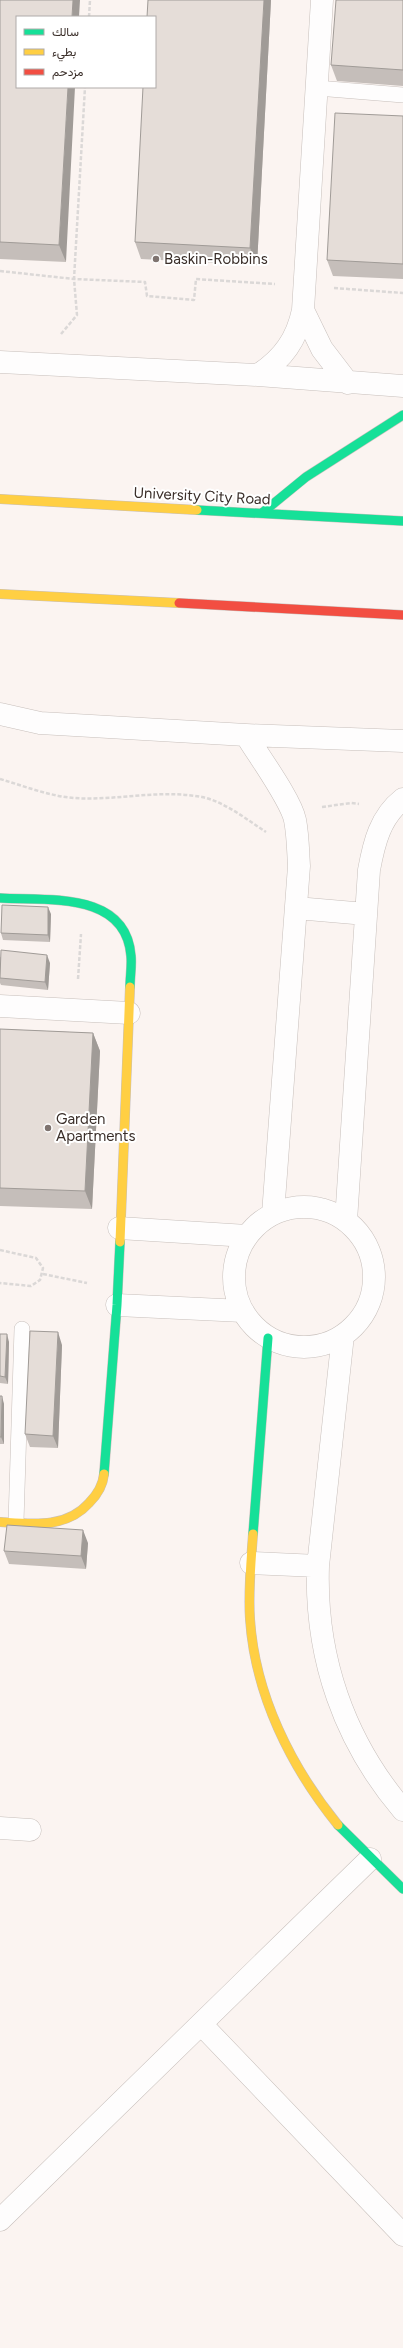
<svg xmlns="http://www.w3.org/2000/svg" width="403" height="2348" viewBox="0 0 403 2348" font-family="Figtree,Vazirmatn,sans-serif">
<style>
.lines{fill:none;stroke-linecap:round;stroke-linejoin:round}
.lane-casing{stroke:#c7bfbb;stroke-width:16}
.street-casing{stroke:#c7bfbb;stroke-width:23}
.fast-casing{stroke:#c7bfbb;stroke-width:10}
.slow-casing{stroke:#c7bfbb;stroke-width:10}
.jam-casing{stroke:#c7bfbb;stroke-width:10}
.path{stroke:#dbd8d7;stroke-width:2.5;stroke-dasharray:4 2;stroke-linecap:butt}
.lane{stroke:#fefdfd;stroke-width:15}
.street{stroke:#fefdfd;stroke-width:22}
.fast{stroke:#16e098;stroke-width:9}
.slow{stroke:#ffcf43;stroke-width:9}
.jam{stroke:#f24e42;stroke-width:9}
.wall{fill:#c5beba}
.shaded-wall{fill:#a09b97}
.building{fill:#e5ddd8;stroke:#a09b97}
.poi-dot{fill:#7e736f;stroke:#fff;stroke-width:1.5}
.labels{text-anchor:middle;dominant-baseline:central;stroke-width:4;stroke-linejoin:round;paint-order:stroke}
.poi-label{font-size:15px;fill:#3a2e29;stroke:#fff;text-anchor:start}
.street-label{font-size:15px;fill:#3a2e29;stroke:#fff}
</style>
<rect width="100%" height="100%" fill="#fbf4f1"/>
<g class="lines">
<g class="lane-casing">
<path id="lane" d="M317 88 403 95
M16 1522 22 1329"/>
</g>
<g class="street-casing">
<path id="street" d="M303 310 322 349 348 383
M0 362 258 375 403 386
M258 375C283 359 297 339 303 310L322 0
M0 714 40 723 246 735 403 741
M246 735C258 755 291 800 295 820 298 835 298 851 299 866L273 1214
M296 908 366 914
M0 1006 129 1013
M234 1277a70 70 0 1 1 140 0a70 70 0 1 1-140 0Z
M346 1221 369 870C374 843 380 817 403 799
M119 1228 247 1236
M117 1305 243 1311
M343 1335 318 1566C315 1657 344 1741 403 1810
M251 1563 318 1566
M0 1828 30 1830
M201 2024 403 2235
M0 2220 370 1859"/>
</g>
<g class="fast-casing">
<path id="fast" d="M197 510 403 521
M262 513 306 477 403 415
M0 898C48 901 126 891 131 956 132 966 130 977 130 987
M104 1474 117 1305 120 1242
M253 1534 268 1338
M338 1825 403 1889"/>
</g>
<g class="slow-casing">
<path id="slow" d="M0 499 197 510
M0 594 179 603
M120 1242 130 987
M0 1522C31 1524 66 1529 89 1503 97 1495 103 1485 104 1474
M253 1534C251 1563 248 1591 250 1619 255 1695 291 1767 338 1825"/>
</g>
<g class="jam-casing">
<path id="jam" d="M179 603 403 615"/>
</g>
<path class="path" d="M89 17 90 0
M0 271 74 279 145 282 147 296 194 300 196 279 275 284
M334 288 403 293
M61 334 77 315 74 279 85 87
M0 779C24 786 49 796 74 798 116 801 159 789 202 797 225 802 246 819 266 832
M322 807 351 803 359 804
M78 979 81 934
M0 1250 36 1258 43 1268 40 1280 31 1286 0 1283
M43 1274 87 1283"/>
<use href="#lane" class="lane"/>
<use href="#street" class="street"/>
<use href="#fast" class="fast"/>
<use href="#slow" class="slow"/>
<use href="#jam" class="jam"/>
</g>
<path class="wall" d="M0 0 66 262 0 259Z
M271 0 257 265 141 259 135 242Z
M403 0V86L337 81 331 65Z
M403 116V279L333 276 327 260Z
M51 914 50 942 3 940 1 933Z
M0 957 50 963 48 990 1 985 0 983Z
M0 1029 93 1033 100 1051 92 1209 0 1206Z
M0 1334 9 1342 8 1384 0 1383Z
M62 1345 58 1448 30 1447 25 1434Z
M0 1396 4 1404V1444H0Z
M88 1543 86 1569 9 1564 4 1551Z"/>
<path class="shaded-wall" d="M73 0H80L79 17H72Z
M264 0H271L257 265 250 248Z
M68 87H75L66 262 59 245Z
M48 907 51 914 50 942 48 935Z
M47 955 50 963 48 990 45 982Z
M93 1033 100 1051 92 1209 85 1191Z
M58 1332 62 1345 58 1448 53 1436Z
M7 1334 9 1342 8 1384 5 1377Z
M2 1396 4 1404V1444L1 1437Z
M83 1530 88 1543 86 1569 81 1556Z"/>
<path class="building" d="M0 0H73L72 17H17V87H68L59 245 0 242Z
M148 0H264L250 248 135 242 143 87H155V17H147Z
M336 0H403V70L331 65Z
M335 113 403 116V264L327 260Z
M2 905 48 907V935L1 933Z
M1 950 47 955 45 982 0 978Z
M0 1029 93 1033 85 1191 0 1188Z
M30 1331 58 1332 53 1436 25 1434Z
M0 1334H7L5 1377 0 1376Z
M0 1396H2L1 1437H0Z
M7 1525 83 1530 81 1556 4 1551Z"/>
<g class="poi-dot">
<circle cx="156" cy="259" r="4"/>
<circle cx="48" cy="1128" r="4"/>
</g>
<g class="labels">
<g class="poi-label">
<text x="164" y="259">Baskin-Robbins</text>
<text x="56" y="1119">Garden<tspan x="56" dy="17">Apartments</tspan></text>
</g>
<g class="street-label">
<text transform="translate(202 496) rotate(3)">University City Road</text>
</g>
</g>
<rect x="16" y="16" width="140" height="72" fill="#ffffff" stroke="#b0aba9"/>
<rect x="24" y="29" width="20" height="6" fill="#16e098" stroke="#b0aba9"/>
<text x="52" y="36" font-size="12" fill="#3a2e29">سالك</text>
<rect x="24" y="49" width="20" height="6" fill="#ffcf43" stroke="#b0aba9"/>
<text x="52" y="56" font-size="12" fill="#3a2e29">بطيء</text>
<rect x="24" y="69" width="20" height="6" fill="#f24e42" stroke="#b0aba9"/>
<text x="52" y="76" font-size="12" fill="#3a2e29">مزدحم</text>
</svg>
